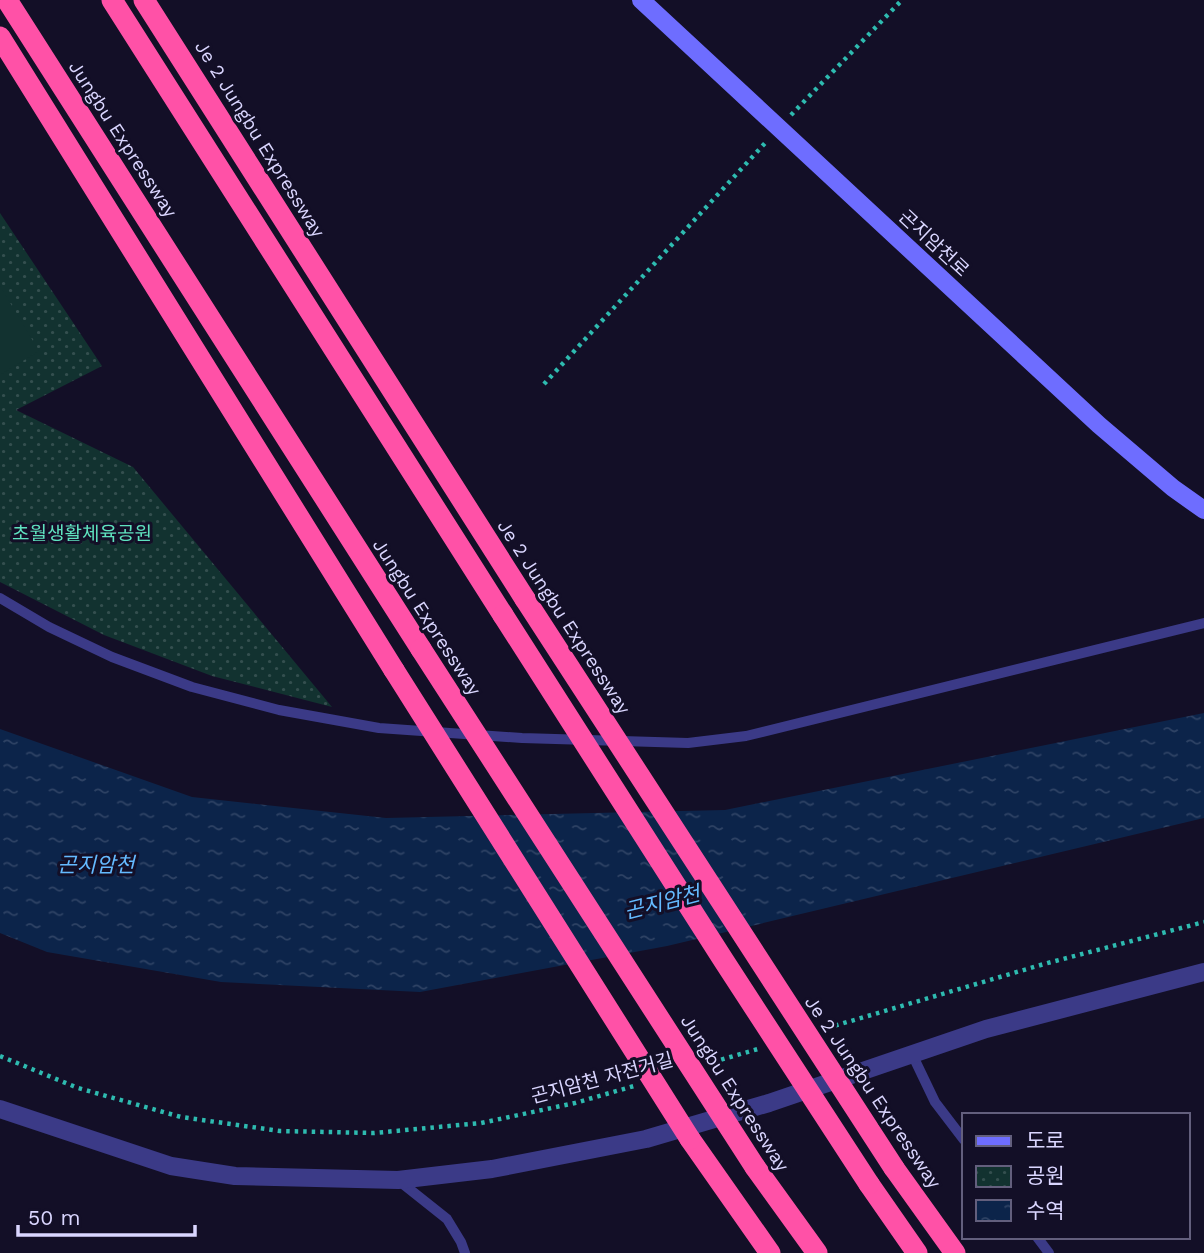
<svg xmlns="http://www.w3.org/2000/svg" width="1204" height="1253" viewBox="0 0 1204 1253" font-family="'Work Sans','Noto Sans KR',sans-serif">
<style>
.park{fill:url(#park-dots)}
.pitch{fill:#123230}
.water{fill:url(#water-ripples)}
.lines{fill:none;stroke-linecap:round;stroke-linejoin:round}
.path{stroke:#2ebbb0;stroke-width:4.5;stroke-dasharray:3.5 5;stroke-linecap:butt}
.lane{stroke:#3b3a87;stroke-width:10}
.street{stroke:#3b3a87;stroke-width:18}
.secondary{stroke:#6e6dff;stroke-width:18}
.highway{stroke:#ff51a7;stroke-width:21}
.highway-bridge{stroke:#ff51a7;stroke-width:21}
.labels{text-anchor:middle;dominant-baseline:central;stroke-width:6;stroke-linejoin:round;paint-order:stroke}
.street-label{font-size:19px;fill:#dad6ff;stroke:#130f27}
.park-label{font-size:19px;fill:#5fe2bf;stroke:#130f27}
.water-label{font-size:21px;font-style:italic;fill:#64baff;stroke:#130f27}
</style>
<defs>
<pattern id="park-dots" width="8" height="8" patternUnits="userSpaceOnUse" patternTransform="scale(1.75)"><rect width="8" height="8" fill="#123230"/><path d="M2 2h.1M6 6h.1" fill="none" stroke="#344f4f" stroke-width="1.8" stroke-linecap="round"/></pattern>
<pattern id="water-ripples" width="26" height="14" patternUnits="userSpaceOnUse" patternTransform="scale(1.75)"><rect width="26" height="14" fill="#0c244a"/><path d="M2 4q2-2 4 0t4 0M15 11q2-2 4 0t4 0" fill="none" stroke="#2f4365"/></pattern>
</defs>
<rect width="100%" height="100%" fill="#130f27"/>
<path class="park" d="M0 213 102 366 16 410 133 467 332 707 212 676 104 635 0 582Z"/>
<path class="pitch" d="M0 286 39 351 0 375Z"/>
<path class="water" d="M1204 713V818L667 946 420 992 221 982 47 952 0 933V729L192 797 386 818 725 810Z"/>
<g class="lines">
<path class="path" d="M791 115 902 0
M544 384 766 142
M827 1028 1044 964 1204 922
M0 1056 78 1088 181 1117 280 1131 374 1133 481 1123 575 1103 634 1086
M713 1062 758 1049"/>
<path class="lane" d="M0 598 49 627 112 657 192 687 279 710 379 728 522 738 688 743 746 736 1204 623
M912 1054 935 1102 964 1140
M398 1180 447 1219 461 1242 465 1253
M1037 1237 1049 1253"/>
<path class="street" d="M0 1109 171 1166 235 1176 398 1180 492 1169 646 1139 769 1103 986 1029 1204 972"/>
<path class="secondary" d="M641 0 1099 425 1173 488 1204 510"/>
<path class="highway" d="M7 0 421 649
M112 0 503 615
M144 0 525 599
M0 37 394 670
M690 1139 770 1253
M755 1167 817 1253
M894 1168 955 1253
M869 1184 917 1253"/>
<path class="highway-bridge" d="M525 599 894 1168
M503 615 724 961 869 1184
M421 649 755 1167
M394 670 690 1139"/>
</g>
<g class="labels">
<g class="street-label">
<text transform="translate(123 139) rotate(57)">Jungbu Expressway</text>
<text transform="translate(260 139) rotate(58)">Je 2 Jungbu Expressway</text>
<text transform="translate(934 243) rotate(43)">곤지암천로</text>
<text transform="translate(427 617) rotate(57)">Jungbu Expressway</text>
<text transform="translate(564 617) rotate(57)">Je 2 Jungbu Expressway</text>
<text transform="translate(602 1078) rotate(-15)">곤지암천 자전거길</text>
<text transform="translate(873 1092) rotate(56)">Je 2 Jungbu Expressway</text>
<text transform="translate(735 1093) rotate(57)">Jungbu Expressway</text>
</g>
<g class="park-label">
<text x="82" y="533">초월생활체육공원</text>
</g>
<g class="water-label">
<text x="96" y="864">곤지암천</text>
<text transform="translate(662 902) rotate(-14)">곤지암천</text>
</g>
</g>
<rect x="962" y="1113" width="228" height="126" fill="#130f27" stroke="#635f7d" stroke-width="2"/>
<rect x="976" y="1136" width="35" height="10" fill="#6e6dff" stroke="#635f7d" stroke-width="2"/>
<text x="1026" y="1148" font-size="21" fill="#dad6ff">도로</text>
<rect x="976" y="1166" width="35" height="21" fill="url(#park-dots)" stroke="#635f7d" stroke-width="2"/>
<text x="1026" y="1183" font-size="21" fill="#dad6ff">공원</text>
<rect x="976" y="1200" width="35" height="21" fill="url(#water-ripples)" stroke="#635f7d" stroke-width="2"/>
<text x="1026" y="1218" font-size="21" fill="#dad6ff">수역</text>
<path d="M18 1225v10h177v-10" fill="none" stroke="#dad6ff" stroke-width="3.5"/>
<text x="28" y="1225" font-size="21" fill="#dad6ff" stroke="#130f27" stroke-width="5" paint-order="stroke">50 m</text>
</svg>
